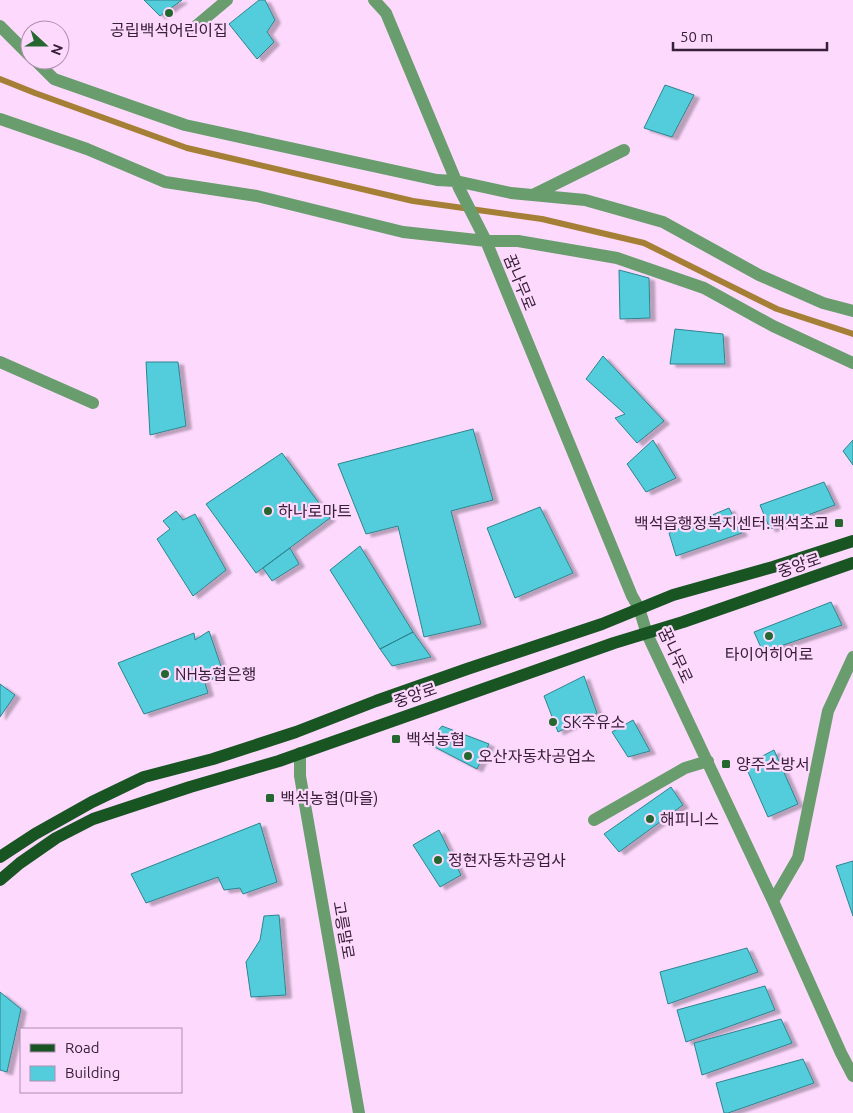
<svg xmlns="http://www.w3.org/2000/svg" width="853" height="1113" viewBox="0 0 853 1113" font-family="Ubuntu,'Noto Sans KR',sans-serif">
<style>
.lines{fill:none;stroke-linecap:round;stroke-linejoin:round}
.stream{stroke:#a67f37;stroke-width:6}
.building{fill:#53cddb;stroke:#2c848e;filter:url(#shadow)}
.minor{stroke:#6a9d6e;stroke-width:12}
.major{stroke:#195423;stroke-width:12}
.poi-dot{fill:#26662f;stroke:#fed9fe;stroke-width:2}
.labels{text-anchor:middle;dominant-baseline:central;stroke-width:4.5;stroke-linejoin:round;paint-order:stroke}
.poi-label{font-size:16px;fill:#372038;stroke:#fed9fe;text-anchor:start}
.street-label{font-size:16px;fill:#372038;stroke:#fed9fe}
</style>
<defs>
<filter id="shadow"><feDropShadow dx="5.5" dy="3" stdDeviation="1" flood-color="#0004"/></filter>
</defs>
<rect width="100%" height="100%" fill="#fed9fe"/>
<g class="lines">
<path class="stream" d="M0 79 35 93 187 148 413 201 542 219 644 243 777 309 853 334"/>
</g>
<path class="building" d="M144 0H182L160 16Z
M259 0H265L275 20 267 32 274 42 257 59 229 24Z
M665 85 694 95 672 137 644 128Z
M619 270 649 278 650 318 620 319Z
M675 329 723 334 725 364H670Z
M603 356 664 421 637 443 615 418 625 414 586 379Z
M146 362H178L186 426 150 435Z
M473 429 493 500 451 511 481 624 424 637 398 526 366 534 338 464Z
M653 440 676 478 646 492 627 464Z
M853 440V465L843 451Z
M282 453 330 518 256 573 206 504Z
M824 482 835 505 770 529 760 505Z
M540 507 573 573 515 598 487 528Z
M729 508 742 533 676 556 669 533Z
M176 511 183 520 195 514 226 570 193 596 157 539 170 529 163 521Z
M360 546 413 632 380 649 330 570Z
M290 548 299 564 272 581 263 568Z
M831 602 842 625 763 652 754 632Z
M209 631 224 675 210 680V672L203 676 208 693 144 714 118 663 194 633 195 640Z
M413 632 431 657 392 666 380 649Z
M584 676 597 713 558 732 544 696Z
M0 684 15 695 0 717Z
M633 720 650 751 628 757 612 732Z
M442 726 489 744 477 769 427 743Z
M774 750 798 804 768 817 745 765Z
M671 787 683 805 619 852 604 834Z
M260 823 277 882 243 894 240 888 224 890 218 877 146 903 131 874Z
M439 830 461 875 440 887 413 845Z
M853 861V916L836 866Z
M279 915 286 995 251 997 246 962 260 940 264 916Z
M747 948 758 972 668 1004 660 972Z
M765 986 775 1010 686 1042 677 1010Z
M0 992 21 1009 7 1072 0 1070Z
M781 1019 792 1043 702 1075 694 1043Z
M803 1059 814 1083 728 1113H724L716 1083Z"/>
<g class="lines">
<path class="minor" d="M374 0 386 13 459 188 486 241 632 596 639 608 647 634 773 901 841 1053 853 1076
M0 26 30 56
M190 31 227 0
M35 60 54 79 185 125 437 180 456 181 511 193 585 200 663 222 759 275 823 303 853 311
M0 119 87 149 165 182 257 196 403 232 486 241H518L617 258 704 288 773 326 853 363
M533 195 624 150
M0 362 93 403
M300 753V776L359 1113
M594 820 685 768 708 761
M773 901 798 858 828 711 853 657"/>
<path class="major" d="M0 857 35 834 92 802 144 777 213 759 296 732 376 701 467 669 602 624 673 595 773 567 853 541
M0 880 20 863 56 838 93 819 190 787 279 761 614 643 683 622 853 563"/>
</g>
<g class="poi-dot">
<circle cx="169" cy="13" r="5"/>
<circle cx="268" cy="511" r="5"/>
<rect x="834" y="518" width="10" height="10" rx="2.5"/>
<circle cx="769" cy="636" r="5"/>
<circle cx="165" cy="674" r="5"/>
<circle cx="553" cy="722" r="5"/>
<rect x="391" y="734" width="10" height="10" rx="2.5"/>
<circle cx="468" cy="756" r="5"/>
<rect x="721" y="759" width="10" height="10" rx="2.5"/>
<rect x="265" y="793" width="10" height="10" rx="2.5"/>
<circle cx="650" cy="819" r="5"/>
<circle cx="438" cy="860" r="5"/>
</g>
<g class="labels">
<g class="poi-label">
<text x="169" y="30" text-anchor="middle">공립백석어린이집</text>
<text x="278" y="511">하나로마트</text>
<text x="829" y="523" text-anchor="end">백석읍행정복지센터.백석초교</text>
<text x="769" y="654" text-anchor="middle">타이어히어로</text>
<text x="175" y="674">NH농협은행</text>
<text x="563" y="722">SK주유소</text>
<text x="406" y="739">백석농협</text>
<text x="478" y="756">오산자동차공업소</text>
<text x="736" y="764">양주소방서</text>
<text x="280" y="798">백석농협(마을)</text>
<text x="660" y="819">해피니스</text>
<text x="448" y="860">정현자동차공업사</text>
</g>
<g class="street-label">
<text transform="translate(520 282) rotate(68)">꿈나무로</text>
<text transform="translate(799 565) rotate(-19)">중앙로</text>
<text transform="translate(676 655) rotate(65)">꿈나무로</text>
<text transform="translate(415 695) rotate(-19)">중앙로</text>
<text transform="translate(344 930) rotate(80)">고릉말로</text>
</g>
</g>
<rect x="20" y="1028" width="162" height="65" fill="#fed9fe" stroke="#ae8faf"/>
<rect x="30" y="1044" width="25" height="8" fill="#195423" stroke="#ae8faf"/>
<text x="65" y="1053" font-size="15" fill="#372038">Road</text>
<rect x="30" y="1066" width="25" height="15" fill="#53cddb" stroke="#ae8faf"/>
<text x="65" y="1078" font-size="15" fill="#372038">Building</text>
<g transform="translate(45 45) rotate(111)"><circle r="24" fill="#fed9fe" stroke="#ae8faf"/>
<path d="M0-4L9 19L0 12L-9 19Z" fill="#26662f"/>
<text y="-8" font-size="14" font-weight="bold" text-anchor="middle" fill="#372038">N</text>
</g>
<path d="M673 42v8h154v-8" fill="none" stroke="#372038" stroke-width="2.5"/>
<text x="680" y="42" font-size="15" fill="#372038" stroke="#fed9fe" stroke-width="4" paint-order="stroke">50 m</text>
</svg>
